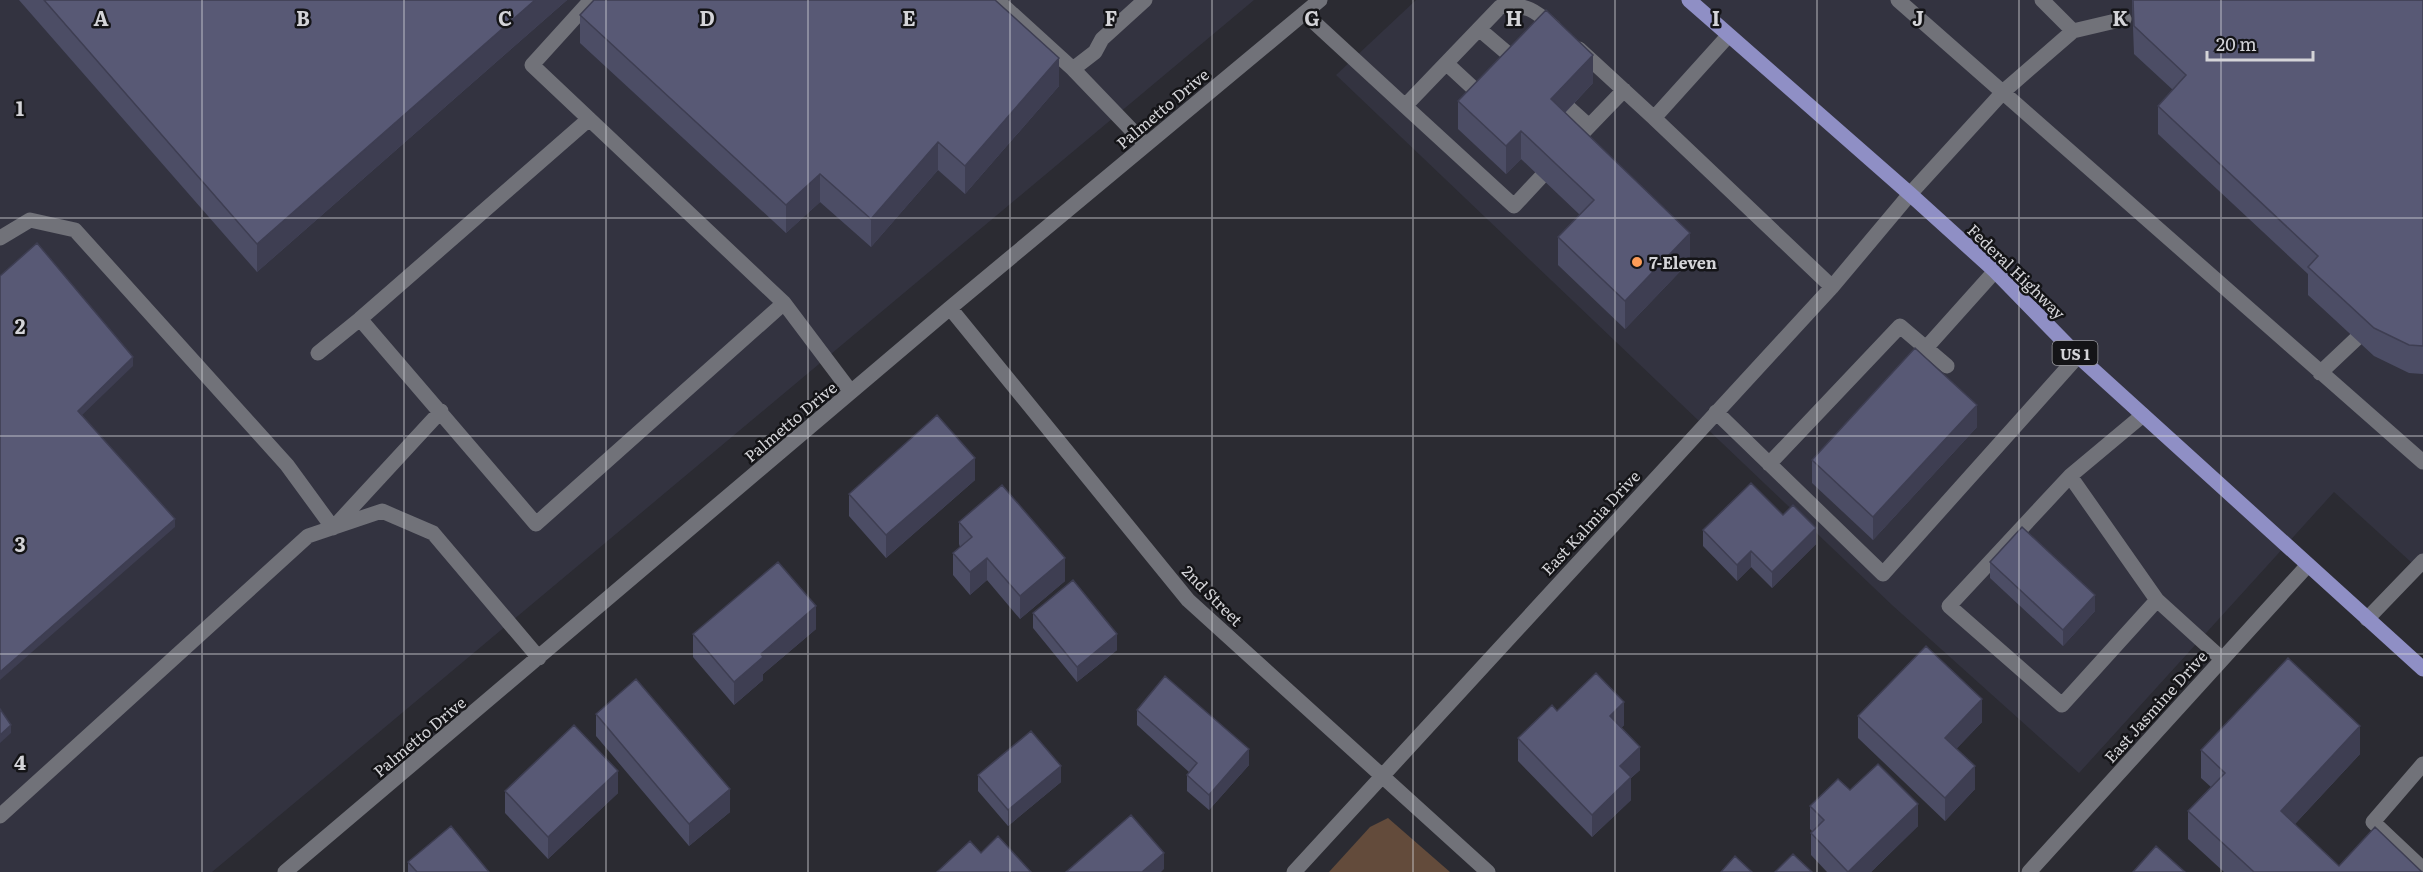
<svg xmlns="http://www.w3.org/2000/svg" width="2423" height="872" viewBox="0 0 2423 872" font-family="Literata,serif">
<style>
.built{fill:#333340}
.park{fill:#634b3b}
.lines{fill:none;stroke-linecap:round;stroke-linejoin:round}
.minor{stroke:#717279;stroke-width:15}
.major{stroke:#8f8fc5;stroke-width:15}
.wall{fill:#4c4d65}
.shaded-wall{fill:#3e3e52}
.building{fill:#585975;stroke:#3e3e52;stroke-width:1.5}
.grid{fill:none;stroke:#d4d4d8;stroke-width:1.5;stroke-opacity:0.55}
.poi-dot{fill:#fe9c57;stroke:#141417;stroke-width:2}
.labels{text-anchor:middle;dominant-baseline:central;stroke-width:5;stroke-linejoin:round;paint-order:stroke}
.shield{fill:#141417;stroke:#9a9a9e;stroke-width:1.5}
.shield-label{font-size:15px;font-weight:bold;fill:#d4d4d8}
.street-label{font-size:16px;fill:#d4d4d8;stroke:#141417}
.poi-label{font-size:16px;font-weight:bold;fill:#d4d4d8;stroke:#141417;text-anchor:start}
.grid-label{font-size:20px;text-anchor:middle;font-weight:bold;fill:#d4d4d8;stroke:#141417;stroke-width:5;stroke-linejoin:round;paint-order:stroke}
</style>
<rect width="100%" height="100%" fill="#2b2b32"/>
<path class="built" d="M0 0H1254L212 872H0Z
M1416 0H2423V573L2334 492 2079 773 1892 605 1336 75Z"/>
<path class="park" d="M1388 818 1450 872H1329L1370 827Z"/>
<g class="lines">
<path class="minor" d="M591 0 532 65 784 303 851 392
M997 0 1073 69 1145 144
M1898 0 2423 462
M1304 13 1405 106 1500 7C1526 3 1536 11 1554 27
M1479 29 1520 64
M2073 31 2124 19
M1728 36 1654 118 1832 287
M1579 49 1654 118
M1446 63 1486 100
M1073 69 1095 52 1102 39 1145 0
M1405 106 1514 206 1541 177
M1569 108 1589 126
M589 119 360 319 536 524 784 303
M1570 146 1624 90
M0 238 30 220 75 230 287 465 333 528 441 411
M950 308 1188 600 1488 872
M1926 348 1995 271
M318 353 360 319
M2320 373 2356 339
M1716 412 1883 574 2078 356
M2143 415 2070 476 2157 600 2222 659
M1769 464 1900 326 1947 366
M2070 476 1949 606 2062 705 2157 600
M2367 619 2423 561
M2423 764 2373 822 2423 869
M0 816 308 536 382 511 433 533 539 658
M285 872 950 308 1320 0
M1294 872 1832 287 1910 194 2004 91 2073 31 2042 0
M2029 872 2308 565"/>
<path class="major" d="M1689 0 1910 194 1995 271 2078 356 2423 669"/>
</g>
<path class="wall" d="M19 0H567L257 272Z
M2132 0H2423V374L2409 373 2374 356 2308 295V274L2158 134V106L2173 90 2134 54Z
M580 15 1059 86 965 194 938 170 871 247 820 202 786 233 580 43Z
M1593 83 1565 113 1690 261 1625 329 1558 265V237L1580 215 1521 159 1506 174 1458 129V101Z
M1977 427 1873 540 1812 483V460Z
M975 480 886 558 849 516V494Z
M1783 515 1816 544 1772 588 1751 567 1737 581 1703 546V530Z
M959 522 1065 581 1020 619 987 580 970 595 953 575V553L960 547 959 544Z
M1990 562 2095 611 2063 646 1990 578Z
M1033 613 1117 650 1077 682 1033 628Z
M816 629 763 674V680L734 705 693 657V634Z
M1137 710 1249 765 1209 810 1187 791V775L1189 772 1137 725Z
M1557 711 1624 725 1621 728 1640 770 1631 778V800L1592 837 1518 761V738Z
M596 714 730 812 689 846 596 736Z
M1858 716 1982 722 1956 749 1975 789 1945 821 1858 738Z
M2201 750 2360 754 2295 824 2339 866 2422 872H2224L2188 839V811L2211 787 2201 778Z
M978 775 1061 782 1008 826 978 791Z
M1850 790 1918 826 1871 872H1827L1811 855V833L1812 831 1810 829V806Z
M505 791 618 793 548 859 505 813Z
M408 862 489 872H408Z"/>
<path class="shaded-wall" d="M535 0H567L257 272V244Z
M1593 55V83L1551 127V99Z
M1059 58V86L965 194V166Z
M1521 131V159L1506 174V146Z
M938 142V170L871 247V219Z
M820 174V202L786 233V205Z
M1690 233V261L1625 329V301Z
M133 357V366L78 419V411Z
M1977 405V427L1873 540V517Z
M975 458V480L886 558V535Z
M175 519V527L0 680V672Z
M1816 528V544L1772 588V572Z
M1751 551V567L1737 581V565Z
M987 558V580L970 595V572Z
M1065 558V581L1020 619V596Z
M2095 595V611L2063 646V630Z
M816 606V629L763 674V680L734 705V682L761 654Z
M1117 634V650L1077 682V667Z
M1982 699V722L1945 761V738Z
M1624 702V725L1610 739V716Z
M11 725V733L0 743V735Z
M2360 726V754L2281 839V811Z
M1640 747V770L1631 778V800L1592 837V815L1620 766Z
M1249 749V765L1209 810V795Z
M1061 766V782L1008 826V810Z
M1975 766V789L1945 821V798Z
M618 771V793L548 859V837Z
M730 789V812L689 846V824Z
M1918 804V826L1871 872H1848Z
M1164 853V869L1161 872H1142Z"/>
<path class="building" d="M44 0H535L257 244Z
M594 0H995L1059 58 965 166 938 142 871 219 820 174 786 205 580 15Z
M2133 0H2423V346L2409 345 2374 328 2308 267 2318 256 2158 106 2186 75 2134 26Z
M1546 10 1593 55 1551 99 1690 233 1625 301 1558 237 1594 200 1521 131 1506 146 1458 101Z
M37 243 133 357 78 411 175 519 0 672V276Z
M1915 348 1977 405 1873 517 1812 460Z
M937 415 975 458 886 535 849 494Z
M1751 483 1783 515 1793 505 1816 528 1772 572 1751 551 1737 565 1703 530Z
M1002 485 1065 558 1020 596 987 558 970 572 953 553 972 537 959 522Z
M2022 527 2095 595 2063 630 1990 562Z
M778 562 816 606 761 654 763 657 734 682 693 634Z
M1073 580 1117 634 1077 667 1033 613Z
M1926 646 1982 699 1945 738 1975 766 1945 798 1858 716Z
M2288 658 2360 726 2281 811 2339 866 2375 827 2422 872H2254L2188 811 2225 773 2201 750Z
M1596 673 1624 702 1610 716 1640 747 1620 766 1631 777 1592 815 1518 738 1552 705 1557 711Z
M1165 676 1249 749 1209 795 1187 775 1197 763 1137 710Z
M636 679 730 789 689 824 596 714Z
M0 709 11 725 0 735Z
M574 725 618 771 548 837 505 791Z
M1031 731 1061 766 1008 810 978 775Z
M1878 764 1918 804 1848 872 1811 833 1824 820 1810 806 1838 779 1850 790Z
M1131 815 1164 853 1142 872H1066Z
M451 826 489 872H417L408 862Z
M998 836 1031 872H937L970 841 981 853Z
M2156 846 2185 872H2133Z
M1793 854 1812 872H1775Z
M1735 856 1752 872H1721Z"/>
<path class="grid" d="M202 0V872M404 0V872M606 0V872M808 0V872M1010 0V872M1212 0V872M1413 0V872M1615 0V872M1817 0V872M2019 0V872M2221 0V872M0 218H2423M0 436H2423M0 654H2423"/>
<circle class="poi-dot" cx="1637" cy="262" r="6"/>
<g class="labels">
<rect class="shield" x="2052.5" y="341" width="45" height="24" rx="4.5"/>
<g class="shield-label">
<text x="2075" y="353">US 1</text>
</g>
<g class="street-label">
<text transform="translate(1162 108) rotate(-40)">Palmetto Drive</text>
<text transform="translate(2017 271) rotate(44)">Federal Highway</text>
<text transform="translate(790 421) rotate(-40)">Palmetto Drive</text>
<text transform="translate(1590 522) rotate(-47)">East Kalmia Drive</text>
<text transform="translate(1213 595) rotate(45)">2nd Street</text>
<text transform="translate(2155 706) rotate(-48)">East Jasmine Drive</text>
<text transform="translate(419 736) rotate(-40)">Palmetto Drive</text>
</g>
<g class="poi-label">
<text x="1649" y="262">7-Eleven</text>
</g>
</g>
<g class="grid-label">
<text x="101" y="26">A</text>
<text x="303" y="26">B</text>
<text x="505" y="26">C</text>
<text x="707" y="26">D</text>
<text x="909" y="26">E</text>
<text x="1111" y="26">F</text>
<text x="1312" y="26">G</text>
<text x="1514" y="26">H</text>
<text x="1716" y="26">I</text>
<text x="1918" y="26">J</text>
<text x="2120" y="26">K</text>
<text x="20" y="116">1</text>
<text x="20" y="334">2</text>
<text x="20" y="552">3</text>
<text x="20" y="770">4</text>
</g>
<path d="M2207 51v9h106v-9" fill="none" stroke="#d4d4d8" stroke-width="3"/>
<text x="2216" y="51" font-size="18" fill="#d4d4d8" stroke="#141417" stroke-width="4.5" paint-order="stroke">20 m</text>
</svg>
